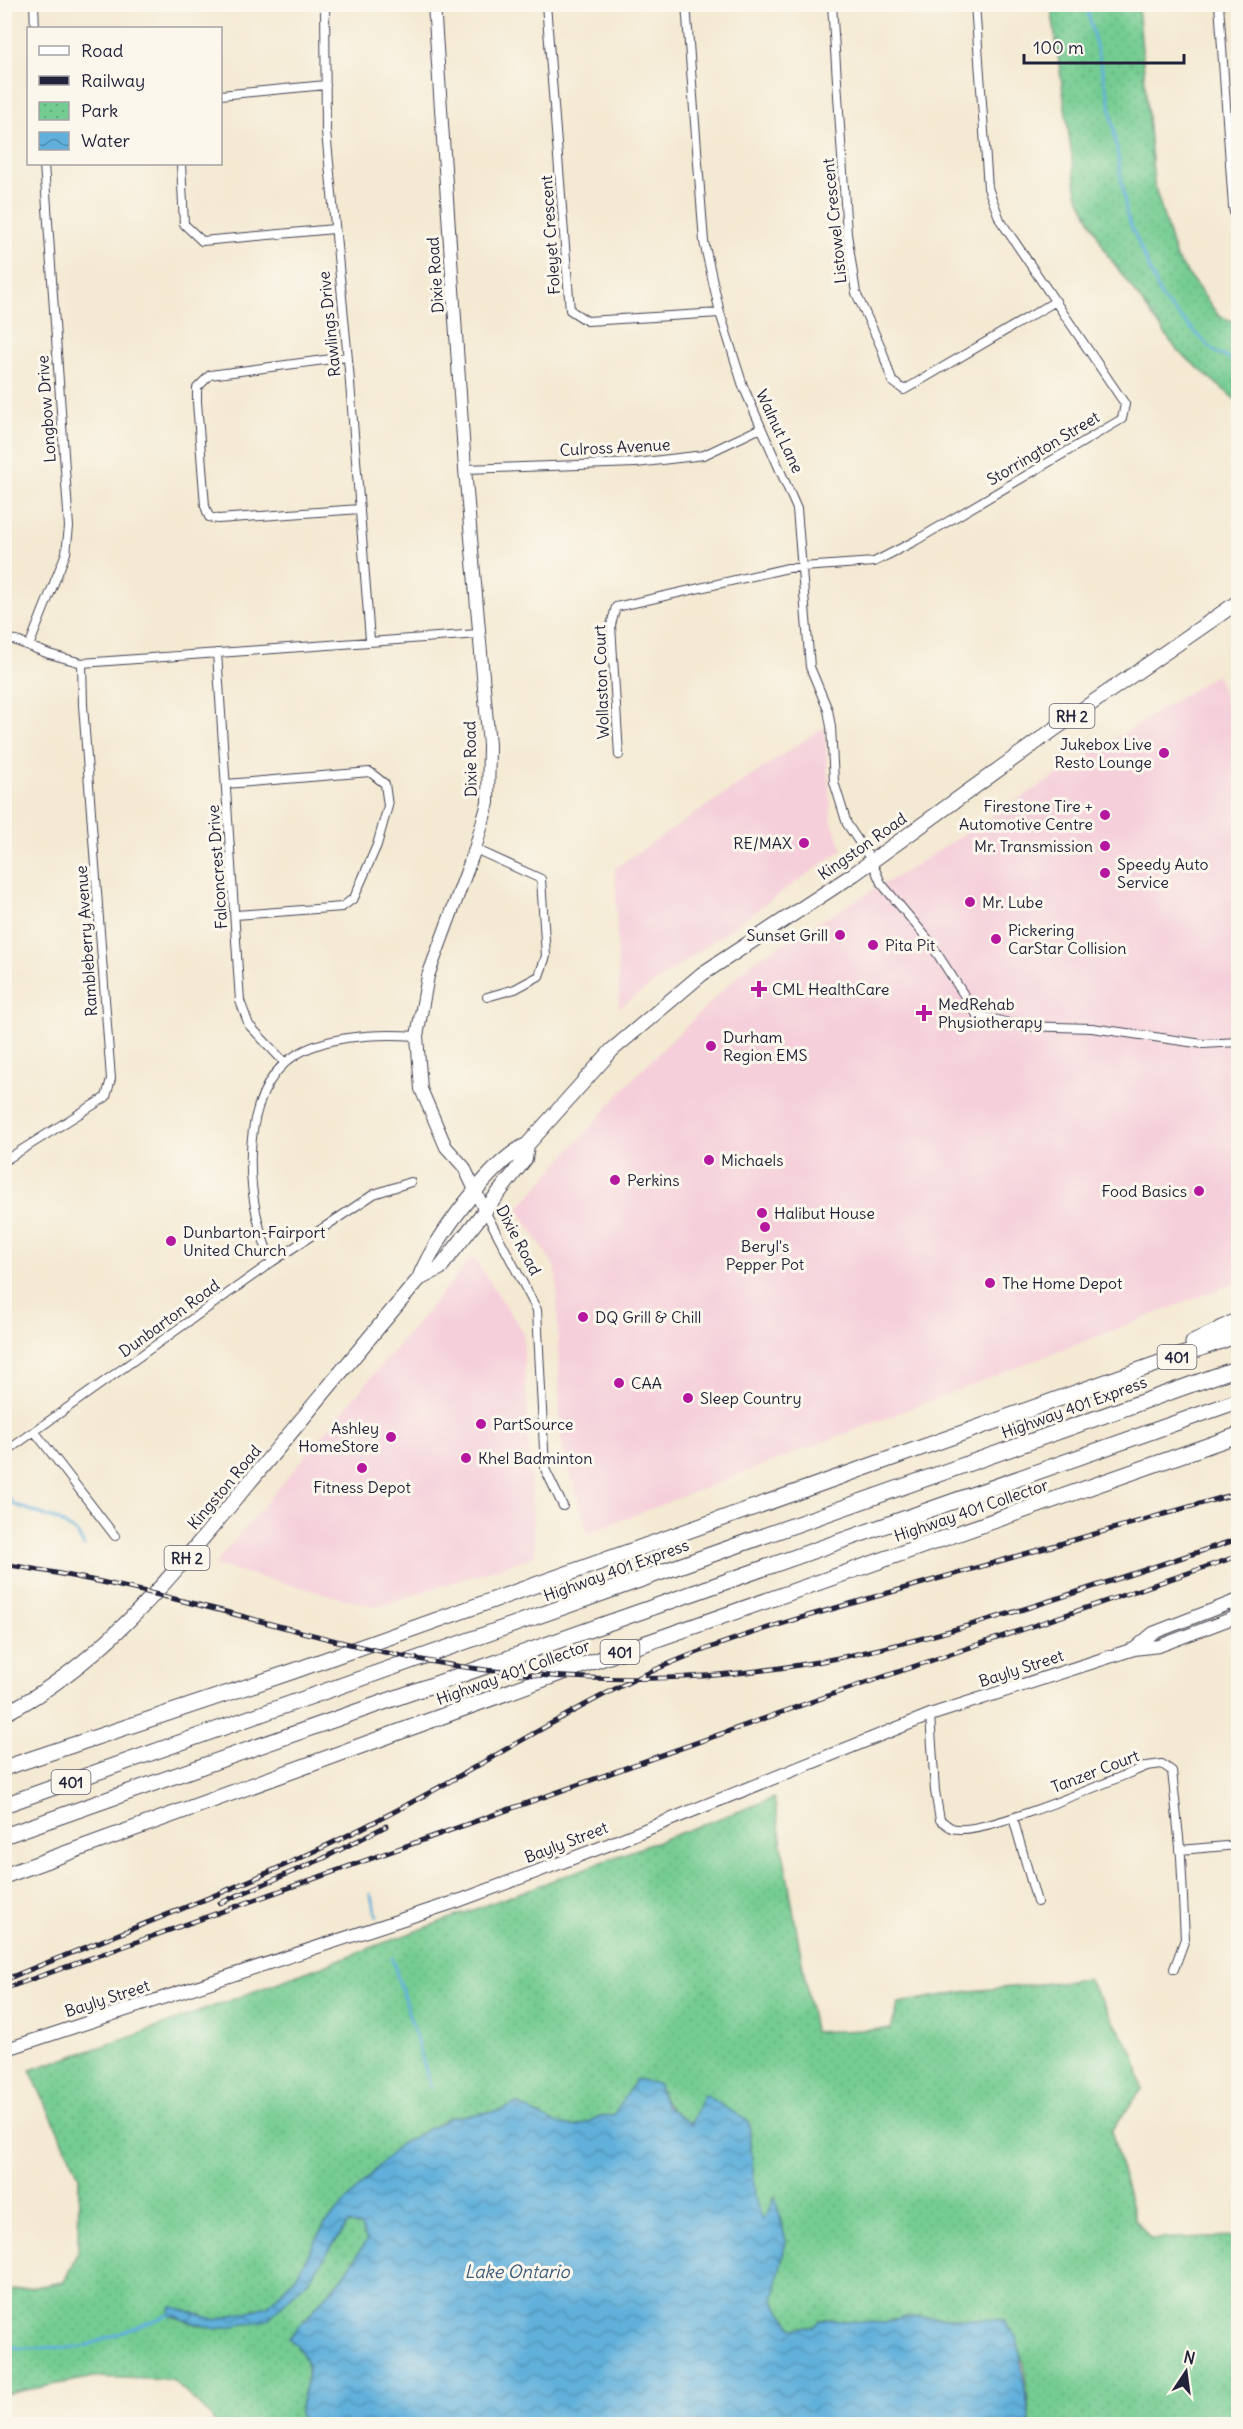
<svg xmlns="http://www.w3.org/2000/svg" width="1243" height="2429" viewBox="0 0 1243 2429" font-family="Delius,sans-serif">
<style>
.built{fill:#f5cfda}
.park{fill:url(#park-dots);stroke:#4b7766;stroke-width:1.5}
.water{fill:url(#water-waves);stroke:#41698b;stroke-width:1.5}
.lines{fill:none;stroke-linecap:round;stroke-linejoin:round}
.stream{stroke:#60b0db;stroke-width:3}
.street-casing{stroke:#424052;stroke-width:10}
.secondary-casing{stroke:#424052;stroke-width:14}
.primary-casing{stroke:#424052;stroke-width:16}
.highway-casing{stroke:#424052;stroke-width:17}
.street{stroke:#fff;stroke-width:8}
.secondary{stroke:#fff;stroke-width:12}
.primary{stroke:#fff;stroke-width:14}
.highway{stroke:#fff;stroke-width:15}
.rail-casing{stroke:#22223b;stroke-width:5}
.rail{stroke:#fbf7ec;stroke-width:3;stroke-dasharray:9;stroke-linecap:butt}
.poi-dot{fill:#b5179e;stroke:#fbf7ec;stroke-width:2}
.labels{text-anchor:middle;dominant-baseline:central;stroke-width:6;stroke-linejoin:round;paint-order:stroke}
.shield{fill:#fbf7ec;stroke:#636270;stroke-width:1.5}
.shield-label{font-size:15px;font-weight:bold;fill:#22223b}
.street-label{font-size:16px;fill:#22223b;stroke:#fbf7ec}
.poi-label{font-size:16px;fill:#22223b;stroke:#fbf7ec;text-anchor:start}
.water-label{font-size:18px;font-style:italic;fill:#3b5b7b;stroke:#fbf7ec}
</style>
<defs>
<pattern id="park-dots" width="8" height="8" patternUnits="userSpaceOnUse" patternTransform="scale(1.5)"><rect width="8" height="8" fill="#74cc92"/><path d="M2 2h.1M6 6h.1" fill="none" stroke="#64af7f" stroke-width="1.8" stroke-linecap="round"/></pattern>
<pattern id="water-waves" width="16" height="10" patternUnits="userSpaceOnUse" patternTransform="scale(1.5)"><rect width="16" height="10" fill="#60b0db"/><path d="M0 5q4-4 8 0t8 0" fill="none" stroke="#4f8fb3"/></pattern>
</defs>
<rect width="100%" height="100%" fill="#fbf7ec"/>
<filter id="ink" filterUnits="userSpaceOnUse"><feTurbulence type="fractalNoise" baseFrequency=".0167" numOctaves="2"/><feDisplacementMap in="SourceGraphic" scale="12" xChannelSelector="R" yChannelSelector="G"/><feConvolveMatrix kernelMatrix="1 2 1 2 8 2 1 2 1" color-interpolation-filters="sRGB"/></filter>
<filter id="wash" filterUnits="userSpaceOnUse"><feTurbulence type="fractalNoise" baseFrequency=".008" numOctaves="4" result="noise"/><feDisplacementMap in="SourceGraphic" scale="24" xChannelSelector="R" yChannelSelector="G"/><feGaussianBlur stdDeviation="1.35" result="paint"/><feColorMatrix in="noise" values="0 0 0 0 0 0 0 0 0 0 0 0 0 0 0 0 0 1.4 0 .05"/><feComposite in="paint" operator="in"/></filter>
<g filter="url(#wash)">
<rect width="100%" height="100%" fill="#f4e9d2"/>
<path class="built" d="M1217 674 1232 721 1238 758V1282L588 1533 561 1441 556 1269 518 1209 638 1073 753 961 909 869Z
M824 727 832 823 843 849 619 1008 615 868Z
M473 1256 523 1332 535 1556 377 1607 214 1565Z"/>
<path class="park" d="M1051 5H1138L1154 184 1176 258 1219 316 1238 323V402L1177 350 1107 254 1077 193Z
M774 1798 814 2032 891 2029 899 2003 962 1992 1088 1979 1135 2056 1142 2089 1111 2131 1135 2219 1151 2239 1238 2236V2424H1021L1030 2422 1024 2363 1003 2320 906 2316 885 2323 821 2320 814 2327 793 2328 773 2300 786 2241 775 2197 763 2222 755 2195 749 2122C704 2124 675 2135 658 2084L613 2116C593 2113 594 2123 578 2126 560 2130 531 2111 516 2103L503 2110 449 2118 400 2144 325 2224 297 2275 268 2306 216 2320 200 2316 169 2315 202 2326 267 2320 312 2276 348 2223 361 2227 367 2240 344 2275 289 2338C328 2373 291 2392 302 2424H215L210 2415 172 2380 94 2377 5 2394V2292L64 2282 78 2251 79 2176 30 2070 131 2037Z"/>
<path class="water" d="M635 2080 658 2084 666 2106 691 2124 704 2094 749 2122 755 2195 763 2221 775 2197 786 2241 773 2300 793 2328 814 2327 821 2320 885 2323 906 2316 1003 2320 1018 2340 1030 2423 302 2424C291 2392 329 2373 289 2338L344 2275 367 2240 361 2227 348 2223 312 2276 267 2320 216 2329 169 2315 171 2306 216 2320 268 2306 297 2275 325 2224 400 2144 449 2118 503 2110 516 2103C531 2111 560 2130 578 2126 594 2123 594 2113 613 2116Z"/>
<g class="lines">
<path class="stream" d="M1089 4 1088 13 1109 99 1127 216 1162 299 1215 352 1238 363
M4 1491 13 1504 57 1520 77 1533 84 1546
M370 1894 377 1916
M392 1958 431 2088
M4 2345 19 2348 83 2347 169 2315"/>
</g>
</g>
<g filter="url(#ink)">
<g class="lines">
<g class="street-casing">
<path id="street" d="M34 4 35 28
M325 4 326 132 349 370 370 640
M546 4 570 310 587 321 720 313
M686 4 704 242 720 313 743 386 797 509 810 667 828 710 831 727 834 782 847 824 871 860 881 883 927 938 977 1015 1021 1026 1092 1028 1203 1044 1238 1042
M832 4 847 234 856 293 881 347 892 381 904 390 1056 301
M1219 4 1233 207 1238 233
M220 95 326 85
M181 164 184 224 202 241 334 229
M347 357 210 375 197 388V402L205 506 209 517 218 519 360 509
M465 469 636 463 704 455 761 428
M4 636 49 654 82 663 478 634
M29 646 66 553 69 527 44 164
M217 653 240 1001 249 1025 285 1063
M619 755 611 625 616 607 788 568 874 562 915 541 1122 419 1125 404 1000 220 988 188 975 4
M226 784 370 772 385 784 388 806 377 845 354 898 342 907 236 915
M475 849 541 879 546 956 539 976 515 989 487 997
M4 1161 106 1097 111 1079 83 705 82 663
M484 1209 537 1310 545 1469 563 1506
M272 1262C247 1209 236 1107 285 1063 316 1035 377 1033 417 1036
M35 1432 115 1536
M4 1453 272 1262 374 1194 411 1182
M1233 1602 1238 1637
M930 1715 935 1791 940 1820C944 1822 948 1827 952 1828 980 1838 1114 1779 1147 1766L1162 1764 1172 1771 1181 1857 1185 1939 1174 1969
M1013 1818 1037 1902
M1180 1850 1238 1845"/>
</g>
<g class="secondary-casing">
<path id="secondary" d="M434 4 465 469 489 745 488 803 475 849 428 976 417 1036 421 1089 446 1147 464 1167 484 1209
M1134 1649 1153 1633 1238 1600
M4 2050 461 1900 605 1846 930 1715 1134 1649 1159 1646 1238 1616"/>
</g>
<g class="primary-casing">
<path id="primary" d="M419 1279 440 1268 525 1159 527 1145
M4 1714C105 1663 177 1569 247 1485 305 1416 361 1347 419 1279 431 1243 493 1159 527 1145L612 1050 702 974 854 874 1053 730 1238 602"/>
</g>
<g class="highway-casing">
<path id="highway" d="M1193 1343 1238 1320
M4 1768 291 1672 1238 1335
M4 1805 1238 1368
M4 1836 1238 1401
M4 1876 555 1675 1238 1435"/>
</g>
<use href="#street" class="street"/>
<use href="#secondary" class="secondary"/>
<use href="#primary" class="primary"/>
<use href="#highway" class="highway"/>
<g class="rail-casing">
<path id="rail" d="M4 1564C67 1574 129 1587 191 1603 279 1625 367 1652 457 1666 584 1685 717 1683 843 1657 978 1629 1108 1581 1238 1539
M220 1903 322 1859 386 1826
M4 1980C129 1929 257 1883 376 1821 460 1779 539 1727 623 1685 678 1657 738 1637 797 1619L1238 1493
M4 1989 836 1693 1238 1556"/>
</g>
<use href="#rail" class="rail"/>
</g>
</g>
<g class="poi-dot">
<circle cx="1164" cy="753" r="6"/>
<circle cx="1105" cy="815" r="6"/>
<circle cx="804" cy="843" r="6"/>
<circle cx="1105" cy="846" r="6"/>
<circle cx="1105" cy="873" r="6"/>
<circle cx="970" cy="902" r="6"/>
<circle cx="840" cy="935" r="6"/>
<circle cx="996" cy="939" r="6"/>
<circle cx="873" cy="945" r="6"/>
<path d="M756 980h6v6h6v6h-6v6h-6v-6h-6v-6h6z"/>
<path d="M921 1004h6v6h6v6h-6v6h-6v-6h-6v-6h6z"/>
<circle cx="711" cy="1046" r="6"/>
<circle cx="709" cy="1160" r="6"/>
<circle cx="615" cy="1180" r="6"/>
<circle cx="1199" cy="1191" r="6"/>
<circle cx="762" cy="1213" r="6"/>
<circle cx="765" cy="1227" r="6"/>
<circle cx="171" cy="1241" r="6"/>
<circle cx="990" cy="1283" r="6"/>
<circle cx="583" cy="1317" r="6"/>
<circle cx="619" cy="1383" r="6"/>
<circle cx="688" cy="1398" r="6"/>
<circle cx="481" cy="1424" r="6"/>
<circle cx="391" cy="1437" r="6"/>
<circle cx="466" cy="1458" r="6"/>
<circle cx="362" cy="1468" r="6"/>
</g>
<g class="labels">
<g class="shield">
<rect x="1049.5" y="704" width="45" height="24" rx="4.5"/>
<rect x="1157.5" y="1345" width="39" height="24" rx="4.5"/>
<rect x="164.5" y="1546" width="45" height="24" rx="4.5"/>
<rect x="600.5" y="1640" width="39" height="24" rx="4.5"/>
<rect x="51.5" y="1770" width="39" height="24" rx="4.5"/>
</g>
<g class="shield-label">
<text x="1072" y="716">RH 2</text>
<text x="1177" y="1357">401</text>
<text x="187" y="1558">RH 2</text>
<text x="620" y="1652">401</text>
<text x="71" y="1782">401</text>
</g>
<g class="street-label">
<text transform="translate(834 221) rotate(-96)">Listowel Crescent</text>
<text transform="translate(550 235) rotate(-94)">Foleyet Crescent</text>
<text transform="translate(435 275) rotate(-94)">Dixie Road</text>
<text transform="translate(329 324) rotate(-96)">Rawlings Drive</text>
<text transform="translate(46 409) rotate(-94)">Longbow Drive</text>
<text transform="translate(780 431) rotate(65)">Walnut Lane</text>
<text transform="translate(615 447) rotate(-3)">Culross Avenue</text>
<text transform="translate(1043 448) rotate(-31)">Storrington Street</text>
<text transform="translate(601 682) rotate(-92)">Wollaston Court</text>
<text transform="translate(470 759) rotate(-91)">Dixie Road</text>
<text transform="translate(862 846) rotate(-35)">Kingston Road</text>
<text transform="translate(217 867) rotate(-94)">Falconcrest Drive</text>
<text transform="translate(86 941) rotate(-94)">Rambleberry Avenue</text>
<text transform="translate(519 1240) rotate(62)">Dixie Road</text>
<text transform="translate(169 1318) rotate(-36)">Dunbarton Road</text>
<text transform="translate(1074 1407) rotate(-20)">Highway 401 Express</text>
<text transform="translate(224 1487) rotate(-50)">Kingston Road</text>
<text transform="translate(971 1510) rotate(-19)">Highway 401 Collector</text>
<text transform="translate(616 1570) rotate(-20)">Highway 401 Express</text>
<text transform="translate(1021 1668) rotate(-18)">Bayly Street</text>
<text transform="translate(513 1672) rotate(-20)">Highway 401 Collector</text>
<text transform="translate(1095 1771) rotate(-21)">Tanzer Court</text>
<text transform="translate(566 1842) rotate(-21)">Bayly Street</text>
<text transform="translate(107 1998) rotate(-18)">Bayly Street</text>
</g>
<g class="poi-label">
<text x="1152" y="744" text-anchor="end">Jukebox Live<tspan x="1152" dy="18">Resto Lounge</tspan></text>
<text x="1093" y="806" text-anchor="end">Firestone Tire +<tspan x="1093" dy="18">Automotive Centre</tspan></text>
<text x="792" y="843" text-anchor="end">RE/MAX</text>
<text x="1093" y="846" text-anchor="end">Mr. Transmission</text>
<text x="1117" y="864">Speedy Auto<tspan x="1117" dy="18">Service</tspan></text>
<text x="982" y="902">Mr. Lube</text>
<text x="1008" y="930">Pickering<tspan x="1008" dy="18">CarStar Collision</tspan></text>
<text x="828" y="935" text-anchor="end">Sunset Grill</text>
<text x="885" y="945">Pita Pit</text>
<text x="772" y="989">CML HealthCare</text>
<text x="938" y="1004">MedRehab<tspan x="938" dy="18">Physiotherapy</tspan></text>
<text x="723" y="1037">Durham<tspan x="723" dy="18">Region EMS</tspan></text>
<text x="721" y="1160">Michaels</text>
<text x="627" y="1180">Perkins</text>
<text x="1187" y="1191" text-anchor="end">Food Basics</text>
<text x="774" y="1213">Halibut House</text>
<text x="183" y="1232">Dunbarton-Fairport<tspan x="183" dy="18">United Church</tspan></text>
<text x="765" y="1246" text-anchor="middle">Beryl's<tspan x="765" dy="18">Pepper Pot</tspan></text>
<text x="1002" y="1283">The Home Depot</text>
<text x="595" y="1317">DQ Grill &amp; Chill</text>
<text x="631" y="1383">CAA</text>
<text x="700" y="1398">Sleep Country</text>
<text x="493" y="1424">PartSource</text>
<text x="379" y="1428" text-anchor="end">Ashley<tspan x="379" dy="18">HomeStore</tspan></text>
<text x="478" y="1458">Khel Badminton</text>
<text x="362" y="1487" text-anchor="middle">Fitness Depot</text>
</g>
<g class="water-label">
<text x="517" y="2271">Lake Ontario</text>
</g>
</g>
<rect width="1243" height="2429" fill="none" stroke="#fbf7ec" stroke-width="24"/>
<rect x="27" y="27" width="195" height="138" fill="#fbf7ec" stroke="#a4a2a5" stroke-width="1.5"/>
<rect x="39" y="46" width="30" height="9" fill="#ffffff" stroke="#a4a2a5" stroke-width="1.5"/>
<text x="81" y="57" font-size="18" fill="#22223b">Road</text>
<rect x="39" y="76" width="30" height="9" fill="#22223b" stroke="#a4a2a5" stroke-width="1.5"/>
<text x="81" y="87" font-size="18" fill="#22223b">Railway</text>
<rect x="39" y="102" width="30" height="18" fill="url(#park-dots)" stroke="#a4a2a5" stroke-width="1.5"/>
<text x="81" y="117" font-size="18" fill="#22223b">Park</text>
<rect x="39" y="132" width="30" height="18" fill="url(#water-waves)" stroke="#a4a2a5" stroke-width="1.5"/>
<text x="81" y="147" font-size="18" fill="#22223b">Water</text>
<g transform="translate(1186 2372) rotate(13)" stroke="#fbf7ec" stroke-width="4.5" paint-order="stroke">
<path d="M0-4.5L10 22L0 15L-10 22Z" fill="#22223b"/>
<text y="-9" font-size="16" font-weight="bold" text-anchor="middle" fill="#22223b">N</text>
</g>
<path d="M1024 54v9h160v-9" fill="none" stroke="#22223b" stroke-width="3"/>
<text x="1033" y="54" font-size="18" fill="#22223b" stroke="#fbf7ec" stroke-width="4.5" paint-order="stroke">100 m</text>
</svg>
